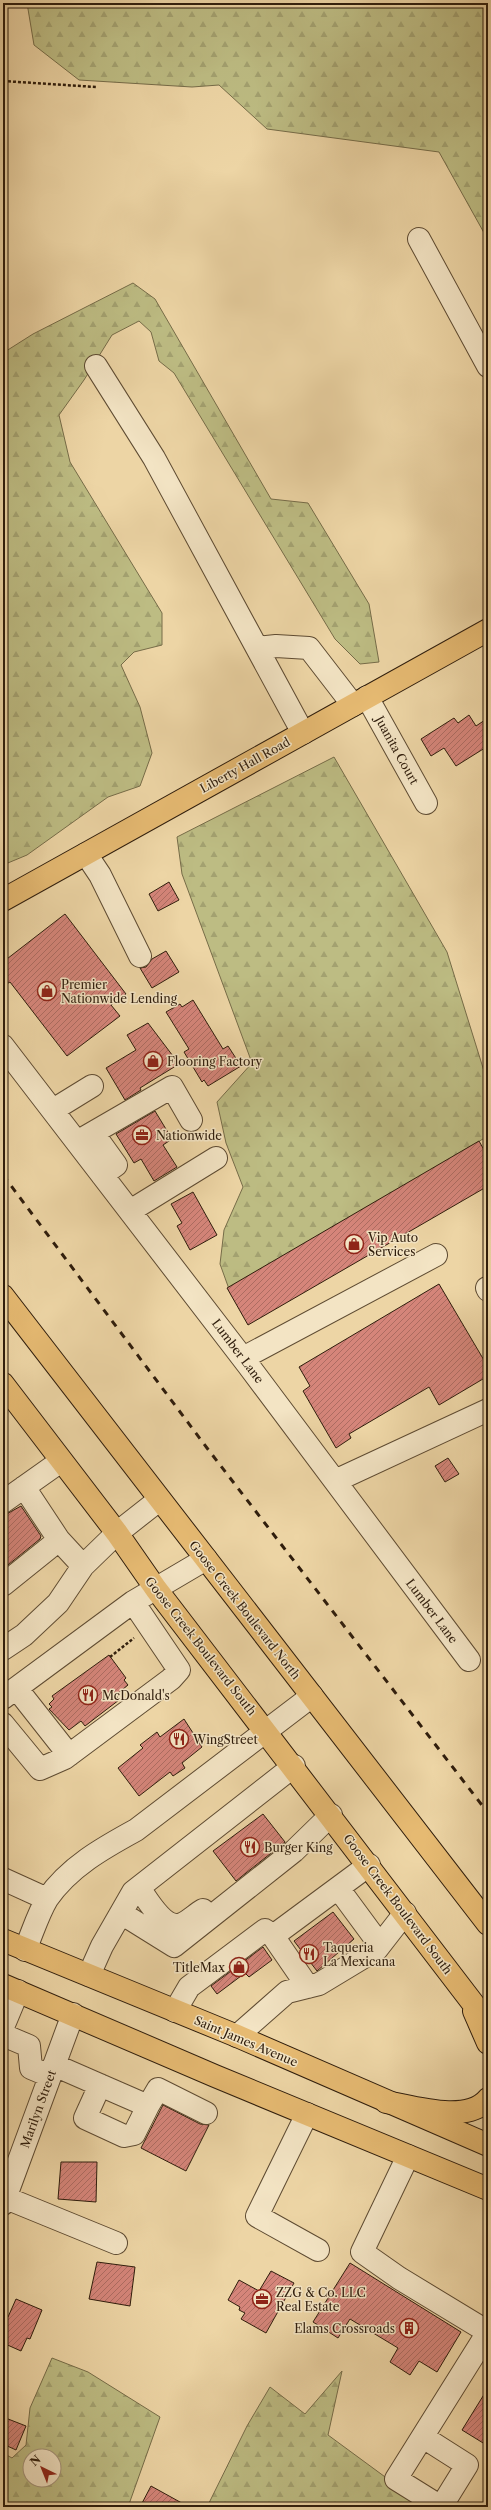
<svg xmlns="http://www.w3.org/2000/svg" width="491" height="2510" viewBox="0 0 491 2510" font-family="'Libre Caslon Text',serif">
<style>
.forest{fill:url(#forest-firs);stroke:#766c48;fill-rule:evenodd}
.building{fill:url(#building-hatch);stroke:#2f1d0c}
.lines{fill:none;stroke-linecap:round;stroke-linejoin:round}
.minor-casing{stroke:#5e4b32;stroke-width:24}
.major-casing{stroke:#2f1d0c;stroke-width:24}
.highway-casing{stroke:#2f1d0c;stroke-width:24}
.path{stroke:#2f1d0c;stroke-width:2.5;stroke-dasharray:3 2;stroke-linecap:butt}
.minor{stroke:#f3e4c4;stroke-width:22}
.major{stroke:#e6ba72;stroke-width:22}
.highway{stroke:#e6ba72;stroke-width:22}
.rail{stroke:#2f1d0c;stroke-width:3;stroke-dasharray:7 7;stroke-linecap:butt}
.labels{text-anchor:middle;dominant-baseline:central;stroke-width:3;stroke-linejoin:round;paint-order:stroke}
.street-label{font-size:12px;fill:#2f1d0c;stroke:#f3e4c4}
.poi-label{font-size:12px;fill:#2f1d0c;stroke:#f3e4c4;text-anchor:start}
</style>
<defs>
<pattern id="forest-firs" width="22" height="20" patternUnits="userSpaceOnUse"><rect width="22" height="20" fill="#bdbc83"/><path d="M5 1l3.5 6h-7zM16 11l3.5 6h-7z" fill="#a3a170"/></pattern>
<pattern id="building-hatch" width="6" height="6" patternUnits="userSpaceOnUse"><rect width="6" height="6" fill="#d5857a"/><path d="M-1 1l2-2M0 6l6-6M5 7l2-2" fill="none" stroke="#ad6c62"/></pattern>
</defs>
<rect width="100%" height="100%" fill="#edd5a5"/>
<filter id="stains"><feTurbulence type="fractalNoise" baseFrequency=".005" numOctaves="4"/><feColorMatrix values="0 0 0 0 .2 0 0 0 0 .09 0 0 0 0 .02 0 0 0 .5 -.17"/></filter>
<radialGradient id="worn" r=".72"><stop offset=".6" stop-color="#630" stop-opacity="0"/><stop offset="1" stop-color="#630" stop-opacity=".3"/></radialGradient>
<path class="forest" d="M27 3H488V240L439 152 267 129 219 85 192 87 79 80 34 45Z
M133 283 155 299 271 499 308 503 369 604 379 662 360 664 335 639 174 373 159 361 151 332 139 321 112 335 84 380 59 415 70 462 162 613V645L134 652 121 665 140 707 152 753 140 786 108 797 27 855 3 865V353L33 334Z
M334 757 447 952 488 1084V1136L229 1289 220 1264 224 1230 243 1187 226 1143 217 1102 252 1063 182 874 177 837Z
M52 2358 88 2372 160 2417 128 2507H3V2453L12 2458 26 2445 30 2408ZM30 2456H54V2480H30Z
M342 2371 328 2435 426 2507H207L247 2426 270 2387 305 2414Z"/>
<path class="building" d="M469 715 476 726 488 718V746L456 766 444 748 431 756 421 739 454 718 458 723Z
M169 882 179 900 158 911 149 894Z
M65 914 126 994 111 1005 120 1016 67 1056 10 982 3 986V962Z
M166 951 179 972 152 988 140 968 146 967 152 959Z
M193 1000 223 1049 228 1046 241 1066 208 1086 204 1080 202 1082 184 1052 189 1049 166 1012 180 1004 182 1007Z
M148 1023 179 1064 140 1088 141 1090 125 1100 106 1068 136 1050 127 1035Z
M155 1111 172 1139 163 1145 177 1167 154 1181 141 1159 134 1163 116 1134Z
M479 1141 488 1157V1186L248 1325 227 1288Z
M193 1192 217 1235 190 1250 177 1226 182 1223 171 1204Z
M439 1284 488 1367V1376L439 1405 429 1387 349 1434 351 1438 336 1448 303 1391 310 1386 299 1367Z
M448 1458 459 1474 445 1482 435 1466Z
M21 1506 41 1536 40 1539 3 1569V1516Z
M109 1655 126 1678 124 1680 128 1685 116 1695 119 1700 85 1726 81 1721 69 1730 49 1709 52 1707 49 1704 54 1699 52 1696Z
M184 1719 202 1747 182 1763 185 1768 173 1776 170 1772 139 1796 118 1768 143 1748 140 1745 157 1732 160 1737Z
M263 1814 285 1842 236 1881 213 1851Z
M333 1912 354 1939 317 1971 294 1941Z
M263 1947 272 1960 249 1977 245 1973 217 1994 211 1986Z
M163 2105 200 2124 209 2125 186 2171 141 2148Z
M61 2162H97L96 2202 58 2199Z
M97 2262 135 2267 130 2306 89 2299Z
M350 2263 461 2332 437 2372 419 2361 410 2375 390 2362 398 2348 350 2319 338 2338 313 2322Z
M271 2271 294 2283 266 2333 241 2319 245 2313 239 2310 240 2307 228 2300 239 2280 259 2291Z
M16 2299 42 2310 30 2339 27 2338 21 2351 3 2343V2315L8 2317Z
M488 2388V2446L462 2430Z
M3 2417 26 2426 16 2450 3 2444Z
M151 2486 189 2507H140Z"/>
<g class="lines">
<g class="minor-casing">
<path id="minor" d="M419 239 488 366
M96 366 154 458 303 733
M257 648 276 646 309 648 353 705
M367 697 426 803
M86 854 100 875 140 956
M3 1046 248 1365 469 1660
M53 1110 92 1086
M93 1133 116 1165 102 1175
M77 1142 172 1087 191 1120
M130 1211 216 1158
M487 1288 488 1290
M243 1358 436 1255
M335 1481 488 1410
M24 1487 59 1540 83 1566
M3 1502 61 1461
M3 1585 59 1540
M3 1649 24 1635 58 1603 83 1566 117 1533 159 1500
M17 1689 69 1755
M3 1698 133 1602 206 1559
M3 1724 40 1769 65 1758 171 1679 179 1670 133 1602
M3 1879 47 1899
M139 1888C148 1900 164 1931 182 1924 189 1921 196 1914 203 1910
M338 1888 380 1945
M121 1913 174 1946 294 1851 331 1815
M25 1950C32 1934 38 1914 47 1899 69 1867 103 1848 136 1830L312 1696
M89 1975 102 1946 133 1892 294 1766
M308 1987 273 1936 369 1865
M175 2011 189 1987 265 1930 273 1936
M3 2027 18 1991
M3 2035 29 2046 31 2068 50 2076
M237 2036 287 1992 319 1984 377 1949 405 1913
M54 2065 148 2106 158 2089 206 2113
M100 2085 85 2118 124 2136 134 2134 148 2106
M307 2114 257 2216 318 2250
M408 2156 362 2252 399 2278 488 2332
M6 2198 116 2243
M3 2204 73 2014
M423 2437 467 2465 441 2507
M441 2507 396 2479 488 2332"/>
</g>
<g class="major-casing">
<path id="major" d="M3 900 488 630
M3 1940 237 2036 488 2145
M3 1985 215 2076 488 2189"/>
</g>
<g class="highway-casing">
<path id="highway" d="M3 1296 488 1924
M3 1384 117 1533 156 1589 488 2023
M474 2011 488 2043
M386 2102C414 2107 467 2124 488 2099"/>
</g>
<path class="path" d="M3 81 96 87
M110 1657 134 1638"/>
<use href="#minor" class="minor"/>
<use href="#major" class="major"/>
<use href="#highway" class="highway"/>
<path class="rail" d="M3 1175 207 1448 488 1813"/>
</g>
<defs>
<g id="shop-ring" transform="scale(1)"><circle r="9.5" fill="#f3e4c4" stroke="#8f2418" stroke-width="1.5"/><path d="M-5-2.5h2.3a2.7 3.5 0 0 1 5.4 0H5L5.5 6h-11ZM-1.5-2.5h3a1.5 2.3 0 0 0-3 0Z" fill="#8f2418"/></g>
<g id="office-ring" transform="scale(1)"><circle r="9.5" fill="#f3e4c4" stroke="#8f2418" stroke-width="1.5"/><path d="M-6-3h4V-5.5h4V-3h4V5H-6ZM-1-4.5V-3h2v-1.5ZM-6 0V1H6V0Z" fill="#8f2418"/></g>
<g id="restaurant-ring" transform="scale(1)"><circle r="9.5" fill="#f3e4c4" stroke="#8f2418" stroke-width="1.5"/><path d="M-5-6h1v4h1v-4h1v4h1v-4h1v5L-1.5 .5V6h-2V.5L-5-1ZM5-6V6H3V1.5H1.5Q1.5-4 5-6Z" fill="#8f2418"/></g>
<g id="building-ring" transform="scale(1)"><circle r="9.5" fill="#f3e4c4" stroke="#8f2418" stroke-width="1.5"/><path d="M-4-6H4V6H1V3H-1V6H-4ZM-2.5-4.3h1.7v1.8h-1.7ZM.8-4.3h1.7v1.8H.8ZM-2.5-1h1.7V.8h-1.7ZM.8-1h1.7V.8H.8Z" fill="#8f2418"/></g>
</defs>
<g fill-rule="evenodd">
<use href="#shop-ring" x="47" y="991"/>
<use href="#shop-ring" x="153" y="1061"/>
<use href="#office-ring" x="142" y="1135"/>
<use href="#shop-ring" x="354" y="1244"/>
<use href="#restaurant-ring" x="88" y="1695"/>
<use href="#restaurant-ring" x="179" y="1739"/>
<use href="#restaurant-ring" x="250" y="1847"/>
<use href="#restaurant-ring" x="309" y="1954"/>
<use href="#shop-ring" x="239" y="1967"/>
<use href="#office-ring" x="262" y="2299"/>
<use href="#building-ring" x="409" y="2328"/>
</g>
<g class="labels">
<g class="street-label">
<text transform="translate(397 750) rotate(61)">Juanita Court</text>
<text transform="translate(245 765) rotate(-29)">Liberty Hall Road</text>
<text transform="translate(238 1351) rotate(53)">Lumber Lane</text>
<text transform="translate(245 1610) rotate(52)">Goose Creek Boulevard North</text>
<text transform="translate(432 1611) rotate(53)">Lumber Lane</text>
<text transform="translate(201 1646) rotate(52)">Goose Creek Boulevard South</text>
<text transform="translate(398 1904) rotate(53)">Goose Creek Boulevard South</text>
<text transform="translate(246 2041) rotate(23)">Saint James Avenue</text>
<text transform="translate(38 2109) rotate(-70)">Marilyn Street</text>
</g>
<g class="poi-label">
<text x="61" y="984">Premier<tspan x="61" dy="14">Nationwide Lending</tspan></text>
<text x="167" y="1061">Flooring Factory</text>
<text x="156" y="1135">Nationwide</text>
<text x="368" y="1237">Vip Auto<tspan x="368" dy="14">Services</tspan></text>
<text x="102" y="1695">McDonald's</text>
<text x="193" y="1739">WingStreet</text>
<text x="264" y="1847">Burger King</text>
<text x="323" y="1947">Taqueria<tspan x="323" dy="14">La Mexicana</tspan></text>
<text x="225" y="1967" text-anchor="end">TitleMax</text>
<text x="276" y="2292">ZZG &amp; Co. LLC<tspan x="276" dy="14">Real Estate</tspan></text>
<text x="395" y="2328" text-anchor="end">Elams Crossroads</text>
</g>
</g>
<rect width="491" height="2510" fill="none" stroke="#edd5a5" stroke-width="16"/>
<rect x="4" y="4" width="483" height="2502" fill="none" stroke="#2f1d0c" stroke-width="2"/>
<rect x="8" y="8" width="475" height="2494" fill="none" stroke="#2f1d0c"/>
<g transform="translate(42 2468) rotate(317)"><circle r="19" fill="#f3e4c4" stroke="#a5947a"/>
<path d="M0-3L7 15L0 10L-7 15Z" fill="#8f2418"/>
<text y="-6" font-size="11" font-weight="bold" text-anchor="middle" fill="#2f1d0c">N</text>
</g>
<rect width="100%" height="100%" filter="url(#stains)"/>
<rect width="100%" height="100%" fill="url(#worn)"/>
</svg>
